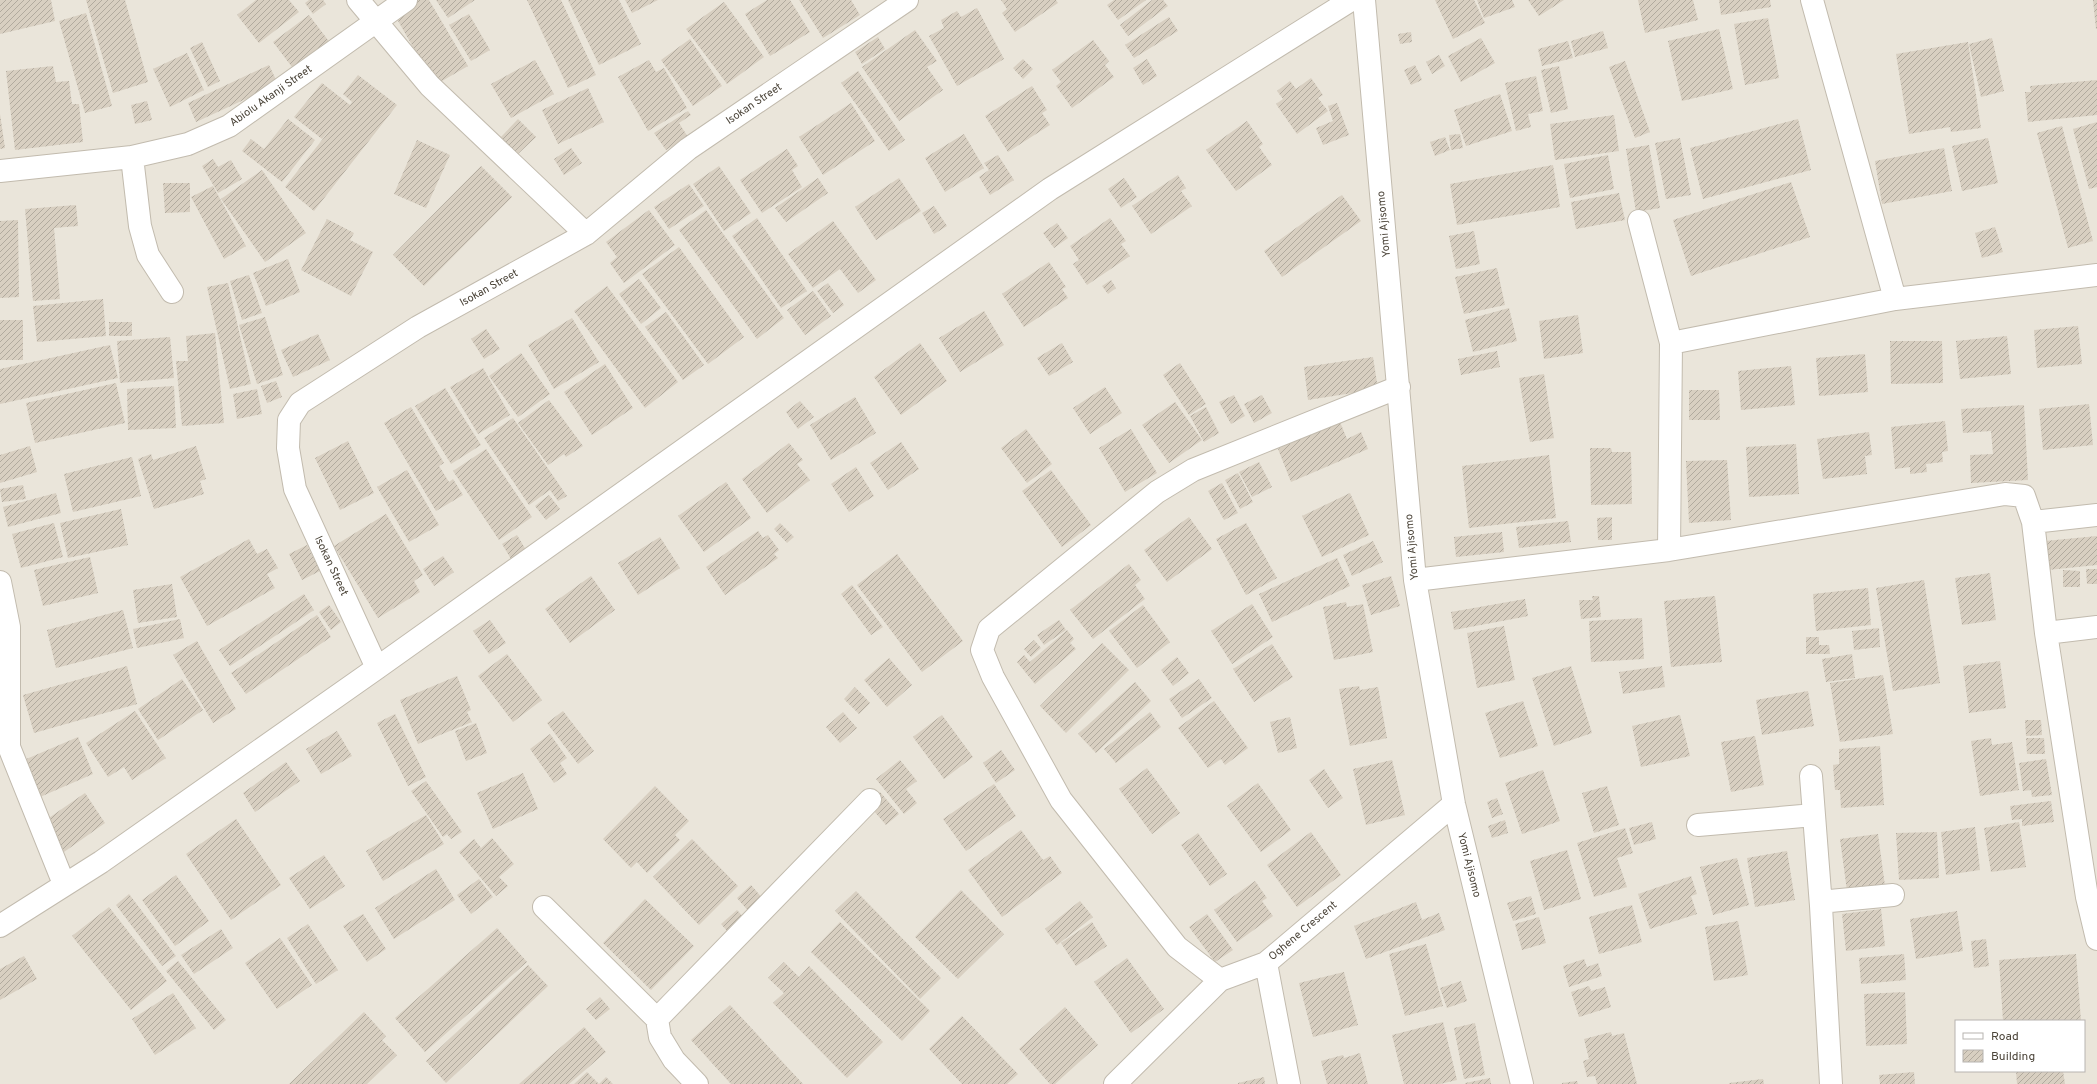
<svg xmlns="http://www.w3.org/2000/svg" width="2097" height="1084" viewBox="0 0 2097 1084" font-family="Overpass,sans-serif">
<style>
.residential{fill:#eae5da;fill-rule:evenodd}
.building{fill:url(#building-hatch)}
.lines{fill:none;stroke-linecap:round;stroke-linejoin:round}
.minor-casing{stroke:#c2bbae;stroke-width:24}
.minor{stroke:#fff;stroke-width:22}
.labels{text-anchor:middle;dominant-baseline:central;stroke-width:3.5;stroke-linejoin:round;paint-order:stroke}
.street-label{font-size:11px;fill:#4b4439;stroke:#fff}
</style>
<defs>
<pattern id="building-hatch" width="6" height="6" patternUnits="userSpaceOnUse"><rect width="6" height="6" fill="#d8cfc1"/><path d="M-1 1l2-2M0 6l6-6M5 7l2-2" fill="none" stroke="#b1aa9e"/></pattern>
</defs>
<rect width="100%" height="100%" fill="#f6f3ec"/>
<path class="residential" d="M0 0H2097V1084H0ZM1956 1021H2084V1071H1956Z"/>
<path class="building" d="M0 0H51L55 21 0 34Z
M86 0H125L148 82 113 93Z
M256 0H289L299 12 259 43 237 15Z
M309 0H323L326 4 313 14 305 3Z
M416 0H429L468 66 435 85 394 14Z
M436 0H475L448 18Z
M527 0H561L596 75 568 88Z
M568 0H619L641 44 599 65Z
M625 0H658L632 13Z
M767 0H790L810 32 770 56 745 14Z
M799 0H851L860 15 823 38Z
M1001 0H1056L1058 3 1015 32 1002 13 1007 9Z
M1114 0H1146L1118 20 1107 5Z
M1152 0H1163L1168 6 1128 36 1120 25Z
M1435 0H1474L1485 23 1453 39Z
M1477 0H1512L1515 7 1484 18Z
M1528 0H1564L1539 16Z
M1638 0H1693L1698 20 1645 33Z
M1719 0H1770L1771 7 1721 15Z
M2093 0H2097V29H2096Z
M724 2 764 57 727 84 686 29Z
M977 8 1004 59 957 86 929 36 944 28 941 20 957 11 961 17Z
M86 13 112 106 85 113 59 21Z
M469 14 490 50 471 61 449 25Z
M309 15 331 44 295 71 273 42Z
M1169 17 1178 31 1134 58 1125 45Z
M1768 18 1779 78 1745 85 1734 24Z
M1719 29 1733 89 1682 101 1668 41Z
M915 30 937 61 927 67 943 90 899 121 862 67Z
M1603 31 1608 48 1575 57 1571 41Z
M1411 32 1412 42 1400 44 1398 34Z
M878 37 885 49 862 64 855 52Z
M1481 38 1495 63 1461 82 1448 56Z
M1992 38 2004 91 1981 97 1969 44Z
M690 39 722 86 693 106 661 60Z
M1093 40 1109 61 1105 65 1114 77 1072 108 1056 86 1061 82 1052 70Z
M1568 41 1573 58 1542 66 1538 49Z
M202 42 220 81 208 87 190 48Z
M1968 42 1981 128 1951 132 1950 127 1909 134 1896 54Z
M187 53 204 90 170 107 153 69Z
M1439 55 1445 66 1432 74 1426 62Z
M1023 59 1033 69 1023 79 1013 68Z
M1147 59 1157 76 1143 85 1133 68Z
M535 60 554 94 511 118 491 84Z
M649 60 656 72 664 68 687 108 648 131 618 77Z
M1625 61 1650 132 1635 138 1609 67Z
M269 65 278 84 196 122 188 103Z
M1415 65 1422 80 1411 85 1404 70Z
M53 66 56 82 69 81 72 104H79L83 142 15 150 6 71Z
M1559 66 1568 109 1551 113 1541 70Z
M858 71 905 140 889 151 841 83Z
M358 75 397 105 314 211 285 187 337 121 322 139 294 117 322 83 350 105 352 102 343 94Z
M1536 76 1543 111 1528 114 1531 127 1516 131 1505 83Z
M1311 78 1323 95 1318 98 1328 111 1297 134 1276 104 1283 99 1277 91 1290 81 1296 89Z
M2097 80V115L2028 122 2025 92H2031L2030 86Z
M1032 86 1047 110 1042 113 1050 125 1008 152 985 116Z
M588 88 604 122 558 144 542 110Z
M1500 94 1512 131 1466 146 1454 110Z
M147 101 152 120 135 124 131 105Z
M851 103 875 141 823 175 799 137Z
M1337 103 1349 135 1323 145 1316 128 1333 121 1328 106Z
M688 111 691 115 679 123 688 137 666 150 654 133Z
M0 114 5 148 0 149Z
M1614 115 1619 151 1555 160 1550 124Z
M288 119 315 140 282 182 242 151 251 139 264 149Z
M518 119 536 137 518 154 501 137Z
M1798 119 1811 170 1703 199 1690 148Z
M1247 121 1263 144 1259 147 1272 165 1236 191 1206 150Z
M2097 122V187L2089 189 2073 129Z
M2062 126 2093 241 2068 248 2037 133Z
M964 134 984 168 945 192 925 158Z
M1460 134 1463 148 1451 150 1449 135Z
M1445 137 1450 150 1435 156 1430 142Z
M1680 138 1691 195 1666 199 1655 143Z
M1988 138 1998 183 1962 191 1952 146Z
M417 140 450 155 426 208 394 194Z
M1649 145 1660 208 1636 212 1626 149Z
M571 148 582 163 564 175 554 159Z
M1944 148 1952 191 1882 204 1875 161Z
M787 149 798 166 792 170 802 187 762 213 740 180Z
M998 155 1014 180 990 195 979 177 989 170 984 163Z
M1608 155 1614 189 1570 198 1564 164Z
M213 159 218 167 231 160 242 179 218 193 202 166Z
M1553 165 1560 207 1457 225 1450 184Z
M481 166 512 197 424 286 393 255Z
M719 166 751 213 724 231 693 184Z
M262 170 306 233 265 262 221 199Z
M1178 175 1186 188 1181 191 1192 206 1151 234 1132 206Z
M818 178 828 193 786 222 775 208Z
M899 178 921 211 876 240 855 207Z
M1124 178 1137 197 1121 208 1108 189Z
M1791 182 1810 237 1691 276 1673 220Z
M163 183H190V212L165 213Z
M689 184 704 206 669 229 654 207Z
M213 186 246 246 224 259 191 197Z
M1619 193 1625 220 1576 229 1571 202Z
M1342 195 1361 221 1282 277 1264 251Z
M76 205 78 226 54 228 60 299 33 301 25 209Z
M934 206 947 226 934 234 922 213Z
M649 210 675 245 624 283 610 263 617 257 606 242Z
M706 210 784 318 757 339 679 230Z
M757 218 807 291 781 308 732 236Z
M1110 218 1126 241 1121 244 1130 256 1087 285 1073 264 1079 260 1070 246Z
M327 219 354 233 350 240 373 252 351 296 301 270Z
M18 220 19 297 0 298V221Z
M833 221 876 280 858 293 840 269 813 288 788 254Z
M1057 223 1068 238 1054 248 1043 233Z
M1995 227 2003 252 1982 258 1975 233Z
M1474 231 1480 264 1456 269 1449 236Z
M679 247 744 337 708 364 642 274Z
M288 259 300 292 266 306 253 273Z
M1049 262 1066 287 1062 289 1068 298 1024 327 1002 294Z
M1497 268 1505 305 1464 314 1455 277Z
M249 275 262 313 242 320 230 281Z
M639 279 661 308 641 324 619 294Z
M1111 280 1116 288 1108 294 1102 286Z
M228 283 251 384 230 389 207 287Z
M828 283 844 305 833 313 817 291Z
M607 286 678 382 645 408 574 311Z
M813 291 831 316 805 335 787 310Z
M103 299 106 336 37 342 33 306Z
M1509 308 1517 341 1473 352 1465 320Z
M984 311 1004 345 960 372 939 338Z
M666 312 704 365 683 380 645 327Z
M1578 315 1583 353 1544 359 1539 321Z
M265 317 283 375 257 384 239 325Z
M572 318 599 362 554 389 528 345Z
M0 320H23V360H0Z
M109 322H132V336H109Z
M2078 326 2082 364 2037 368 2034 330Z
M486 329 500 349 484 359 471 339Z
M215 333 224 423 182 426 176 361H188L186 336Z
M318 334 330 360 293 377 281 350Z
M2007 336 2011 374 1960 379 1956 341Z
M170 337 174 378 120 383 117 341Z
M1890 341H1942L1943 383 1891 384Z
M920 343 947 381 901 415 874 377Z
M1062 343 1073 362 1049 376 1037 358Z
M110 345 118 378 0 404V369Z
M1497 351 1500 367 1461 375 1458 359Z
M521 353 550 394 518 417 489 376Z
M1865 354 1868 392 1819 396 1816 358Z
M1373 357 1378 389 1308 400 1304 367Z
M1180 363 1206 404 1189 415 1163 375Z
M605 364 633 408 592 435 564 392Z
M1791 366 1795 405 1741 410 1738 371Z
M483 368 510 415 478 434 450 387Z
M1544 374 1554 438 1530 442 1519 378Z
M276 381 282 397 267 403 261 386Z
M116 383 125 423 35 443 26 403Z
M174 386 176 428 128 430 127 389Z
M1105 387 1122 413 1090 434 1073 408Z
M445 388 481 445 451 464 415 406Z
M257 389 262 414 237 419 233 394Z
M1689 390H1719L1720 420H1689Z
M1234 395 1245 416 1231 424 1219 402Z
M1262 395 1272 413 1254 423 1244 404Z
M855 397 876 433 831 460 810 425Z
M549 400 583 446 566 457 564 454 548 465 518 423Z
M800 401 814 417 798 429 786 412Z
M1175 402 1202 440 1169 463 1142 425Z
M2089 404 2093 445 2043 450 2039 409Z
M2024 405 2028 480 1971 483 1970 455 1993 454 1991 431 1963 433 1961 409Z
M411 407 444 463 439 466 449 482 453 479 463 495 436 511 384 423Z
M1206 407 1219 433 1204 442 1190 416Z
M513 418 567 496 558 501 550 490 529 505 484 438Z
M1945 421 1948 451 1942 452 1943 462 1926 464 1927 472 1910 474V467L1895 469 1891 427Z
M1340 422 1347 439 1361 432 1368 449 1291 482 1278 449Z
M1026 429 1052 464 1027 483 1001 448Z
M1131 429 1157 473 1125 492 1099 448Z
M1869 432 1872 455 1865 456 1867 474 1823 479 1817 439Z
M348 441 374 493 340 510 315 458Z
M901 442 919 469 888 490 870 463Z
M789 443 803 460 797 464 810 480 767 513 742 479Z
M1796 444 1799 494 1749 497 1746 447Z
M30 446 37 472 0 483V455Z
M196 446 206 479 200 481 204 494 154 509 138 459 151 454 153 460Z
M1590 448H1611L1612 452H1631L1632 504 1591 505Z
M486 449 532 517 499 540 453 471Z
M1549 455 1556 518 1469 528 1462 466Z
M132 457 141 496 73 512 64 474Z
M1727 460 1731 520 1689 523 1686 461Z
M1259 462 1272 487 1252 497 1239 472Z
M856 467 874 496 849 512 831 484Z
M407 470 439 525 409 542 377 487Z
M1051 470 1091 525 1062 547 1022 491Z
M1238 473 1253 502 1240 509 1225 480Z
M726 482 751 518 704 552 678 516Z
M1222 483 1238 513 1224 520 1208 491Z
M23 485 26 499 2 502 0 489Z
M56 493 61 513 8 527 3 507Z
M1350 493 1369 535 1322 557 1302 516Z
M549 495 560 509 546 520 535 506Z
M121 509 128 545 68 558 60 523Z
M386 514 423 575 414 581 420 592 378 618 334 546Z
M1189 517 1212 549 1167 582 1144 550Z
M1612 517V540H1598L1597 518Z
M1568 521 1571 542 1519 548 1516 527Z
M54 523 63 557 21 568 12 534Z
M780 523 794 537 787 543 774 529Z
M1246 523 1277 578 1246 595 1216 539Z
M758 531 763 538 768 535 779 550 774 554 778 558 725 595 706 567Z
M1502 532 1504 552 1456 557 1454 537Z
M517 535 526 550 511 559 502 544Z
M2097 536V565L2048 570 2045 541Z
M660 537 680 568 638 595 618 563Z
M249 539 257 554 267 549 278 568 267 574 275 588 207 626 180 577Z
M1373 541 1383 562 1352 576 1343 555Z
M307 545 320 571 302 580 289 554Z
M897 554 963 641 922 672 857 585Z
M443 556 454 572 434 586 423 569Z
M90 557 98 593 43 606 34 570Z
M1337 558 1350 586 1272 622 1259 594Z
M1129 564 1141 580 1135 585 1145 599 1093 639 1070 610Z
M2086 569H2097V584H2087Z
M2063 570 2080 571V587H2063Z
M1990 573 1996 620 1962 625 1955 578Z
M591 576 615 610 570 643 545 609Z
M1391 576 1400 606 1371 615 1362 585Z
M1924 580 1940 683 1893 691 1876 588Z
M172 584 177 617 138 623 133 590Z
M852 585 883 627 871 635 841 594Z
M1868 588 1871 625 1816 631 1813 594Z
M304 594 314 610 230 666 219 650Z
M1592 596H1599L1601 617 1581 619 1579 600H1593Z
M1715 596 1722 662 1671 667 1664 601Z
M1525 599 1528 616 1454 630 1451 612Z
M1346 602 1347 607 1363 604 1373 652 1334 660 1323 607Z
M1252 604 1273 637 1232 664 1211 631Z
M329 605 341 622 331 630 319 612Z
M1143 605 1170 642 1137 668 1109 631Z
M123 610 133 648 56 668 47 630Z
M317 615 331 637 246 694 231 673Z
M1642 618 1644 659 1591 662 1589 621Z
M180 619 184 638 137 648 133 629Z
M490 620 506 643 489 654 473 631Z
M1059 620 1066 630 1044 645 1037 635Z
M1504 626 1515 680 1477 688 1467 633Z
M1879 628 1880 647 1854 650 1852 631Z
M1067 630 1074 639 1070 643 1076 649 1035 684 1017 662 1024 655 1030 662Z
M1806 637H1819V645H1829L1830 654H1806Z
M1034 640 1041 648 1031 657 1024 649Z
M197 641 236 709 213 723 173 655Z
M1102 643 1129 670 1066 733 1040 706Z
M1272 644 1293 677 1254 702 1233 669Z
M507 654 542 700 513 722 478 676Z
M1852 654 1855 678 1826 682 1822 659Z
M1177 657 1189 673 1173 686 1161 670Z
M889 658 912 685 887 707 864 680Z
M2000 661 2006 708 1969 713 1963 666Z
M127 666 137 704 34 733 23 695Z
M1571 666 1592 733 1554 746 1532 678Z
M1662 666 1665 687 1623 694 1619 672Z
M1883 675 1893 734 1840 742 1830 683Z
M457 676 471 710 467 712 472 722 418 744 400 700Z
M182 679 203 710 158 740 138 709Z
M1199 679 1212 698 1182 718 1169 699Z
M1135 682 1151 701 1096 753 1078 734Z
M1359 686 1360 690 1378 687 1387 738 1350 746 1339 689Z
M855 687 870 703 859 714 844 699Z
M1808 691 1814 726 1762 735 1756 700Z
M1214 701 1248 748 1225 765 1221 759 1208 768 1178 728Z
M1523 701 1538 746 1500 758 1485 713Z
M135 711 166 758 132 780 124 767 108 777 86 743Z
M563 711 594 751 578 764 547 723Z
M843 712 857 728 840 743 826 727Z
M1150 712 1161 727 1116 763 1104 749Z
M395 714 426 777 408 786 377 723Z
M942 715 973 757 944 779 913 737Z
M1680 715 1690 756 1641 767 1632 726Z
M1290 717 1297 748 1278 753 1270 722Z
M2025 720H2041L2042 735 2026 736Z
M476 723 487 753 466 761 455 731Z
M337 731 352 756 321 774 306 749Z
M550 734 567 758 560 763 567 774 554 783 530 749Z
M1755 736 1764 785 1731 792 1721 742Z
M78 737 93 774 40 797 24 760Z
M1991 738 1992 745 2012 742 2019 790 1980 796 1971 741Z
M2026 738H2044L2045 754H2027Z
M1880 746 1884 805 1841 808 1840 790H1835L1833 765 1839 764V749Z
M1001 750 1015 770 996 783 983 763Z
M2046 759 2052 795 2032 797 2031 790 2023 791 2019 763Z
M900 760 917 781 906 789 917 803 904 814 876 779Z
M1392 760 1405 815 1366 825 1353 769Z
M286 762 300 781 255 812 243 793Z
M1147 768 1180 813 1152 834 1119 789Z
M1324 769 1343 798 1328 808 1309 780Z
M1543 770 1560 821 1522 834 1505 783Z
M523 773 538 809 493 829 477 793Z
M426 781 462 832 451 839 447 834 443 837 411 791Z
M1258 783 1291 830 1261 852 1227 806Z
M994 784 1016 816 966 851 943 819Z
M655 786 689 821 675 835 680 840 647 873 637 862 631 868 603 839Z
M1607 786 1619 825 1594 833 1582 793Z
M880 792 899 814 886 825 867 803Z
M85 793 105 823 64 852 43 822Z
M1497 798 1503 814 1492 818 1487 802Z
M2051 801 2054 822 2022 826V819L2012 820 2010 806Z
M426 815 444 844 383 881 366 851Z
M236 819 281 885 231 920 186 854Z
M1505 820 1508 833 1492 838 1488 826Z
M1652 822 1656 839 1634 845 1629 828Z
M2019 822 2026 867 1991 872 1984 828Z
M1975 827 1980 870 1946 875 1941 832Z
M1625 828 1633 853 1617 858 1627 887 1594 897 1577 843Z
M1021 830 1043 860 1050 856 1062 873 1002 917 968 870Z
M1311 832 1341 875 1297 907 1267 865Z
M1937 832 1939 878 1899 880 1896 833Z
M1198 833 1227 874 1210 886 1181 845Z
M1878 834 1885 886 1847 891 1840 839Z
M492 838 514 864 499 877 508 886 496 896 459 852 474 839 481 848Z
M692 839 738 886 699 925 653 877Z
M1567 850 1581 899 1544 910 1530 861Z
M1787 851 1795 900 1755 907 1747 858Z
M324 855 345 886 310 909 289 878Z
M1737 858 1749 905 1713 915 1700 867Z
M436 869 455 900 394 939 375 908Z
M176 875 209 921 175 946 142 900Z
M1691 876 1697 894 1691 896 1697 914 1650 929 1638 894Z
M479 879 493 897 471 914 457 895Z
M1255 881 1267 898 1262 901 1273 916 1237 942 1214 910Z
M751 885 764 900 750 913 737 898Z
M961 890 1004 934 958 979 915 937Z
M856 891 941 978 920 999 835 911Z
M129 894 176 956 162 966 116 905Z
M1531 896 1536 914 1513 921 1507 903Z
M645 899 694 946 651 990 603 943Z
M1080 901 1093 917 1057 945 1045 929Z
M1416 902 1422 920 1439 913 1445 930 1366 959 1354 926Z
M1632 905 1642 942 1599 954 1589 917Z
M109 907 167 981 131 1010 72 936Z
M1881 909 1885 946 1846 951 1842 914Z
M737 910 745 919 728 932 721 924Z
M1957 911 1963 951 1916 959 1910 919Z
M363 914 386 949 367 962 343 926Z
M1207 914 1233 950 1215 962 1189 927Z
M1539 917 1546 943 1522 950 1515 924Z
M1738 921 1748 975 1714 981 1705 927Z
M840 922 930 1011 902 1041 811 952Z
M1092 922 1107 946 1076 966 1061 943Z
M308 924 338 970 316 984 287 938Z
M497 928 527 962 425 1052 395 1018Z
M221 929 233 948 194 974 181 955Z
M280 938 312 985 277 1009 245 963Z
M1986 939 1989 966 1974 968 1971 941Z
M1426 944 1443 1006 1405 1016 1389 954Z
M1904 954 1906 980 1861 984 1859 958Z
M2076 954 2081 1021H2003L1999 960Z
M24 956 37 979 0 1000V969Z
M1127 958 1164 1009 1131 1033 1094 982Z
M1584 959 1587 967 1598 963 1602 976 1569 987 1563 966Z
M178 961 226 1020 214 1030 166 971Z
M784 962 799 977 809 966 883 1042 847 1078 773 1003 784 993 768 978Z
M528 965 548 986 446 1083 426 1061Z
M1344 972 1358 1025 1313 1037 1299 983Z
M1461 981 1467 1001 1447 1008 1440 988Z
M1589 986 1591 991 1605 987 1611 1007 1579 1017 1571 992Z
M1905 992 1907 1044 1866 1046 1864 994Z
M173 993 196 1028 155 1055 132 1019Z
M600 997 610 1009 596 1020 586 1009Z
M730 1005 803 1084H731L691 1040Z
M1065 1007 1098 1045 1055 1084H1050L1019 1049Z
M364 1012 386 1036 382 1040 397 1055 367 1084H289Z
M962 1016 1018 1074 1007 1084H962L929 1049Z
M1443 1022 1457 1080 1440 1084H1404L1392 1035Z
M1475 1023 1485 1075 1464 1079 1454 1028Z
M584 1027 606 1052 569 1084H519Z
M1611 1032 1612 1036 1624 1033 1637 1084H1597L1595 1076 1587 1077 1583 1061 1589 1059 1584 1039Z
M1360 1053 1368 1084H1327L1321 1061 1343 1055 1344 1058Z
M2016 1071H2063L2065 1084H2017Z
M587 1072 599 1084 606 1077 613 1084H574Z
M1914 1072 1915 1084H1880L1879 1075Z
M1264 1077 1265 1084H1238V1083Z
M1490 1078 1491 1084H1465V1083Z
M1763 1079 1764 1084H1729V1083Z
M1577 1081 1578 1084H1562V1083Z"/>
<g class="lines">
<g class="minor-casing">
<path id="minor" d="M358 0 430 86 586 234
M1364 0 1415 580 1454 804 1522 1084
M1812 0 1895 299
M132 157 140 226 148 255 172 292
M0 171 132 157 188 144 229 126 406 0
M1639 221 1671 343 1669 550
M1671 343 1895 299 2097 275
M2033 522 2097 515
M1415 580 1669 550 2005 494 2024 496 2033 522 2046 633 2087 897 2097 939
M0 582 9 627V747L64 884
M2046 633 2097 627
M377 668 295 489 288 448 289 420 300 403 418 327 586 234 688 149 907 0
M1811 776 1821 906 1831 1084
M1698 825 1814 815
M1821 906 1830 901 1893 895
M544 907 657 1019
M0 926 101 862 377 668 1050 189 1351 0
M1266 963 1289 1084
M1220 980 1177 947 1061 800 993 677 982 650 989 629 1157 492 1193 470 1399 387
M697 1084 674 1060 660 1037 657 1019 870 800
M1115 1084 1220 980 1266 963 1454 804"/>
</g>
<use href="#minor" class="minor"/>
</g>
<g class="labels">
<g class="street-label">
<text transform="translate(271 96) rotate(-35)">Abiolu Akanji Street</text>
<text transform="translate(754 104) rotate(-34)">Isokan Street</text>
<text transform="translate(1384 224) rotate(-95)">Yomi Ajisomo</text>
<text transform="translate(489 288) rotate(-29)">Isokan Street</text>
<text transform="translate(1412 547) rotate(-95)">Yomi Ajisomo</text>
<text transform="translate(331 566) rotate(65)">Isokan Street</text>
<text transform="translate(1469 865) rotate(76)">Yomi Ajisomo</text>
<text transform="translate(1303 931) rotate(-40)">Oghene Crescent</text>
</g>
</g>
<rect x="1955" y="1020" width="130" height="52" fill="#ffffff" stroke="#b7b4b0"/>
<rect x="1963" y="1033" width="20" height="6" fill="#ffffff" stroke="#b7b4b0"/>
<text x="1991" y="1040" font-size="12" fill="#4b4439">Road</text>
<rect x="1963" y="1050" width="20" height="12" fill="url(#building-hatch)" stroke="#b7b4b0"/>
<text x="1991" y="1060" font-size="12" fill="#4b4439">Building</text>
</svg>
